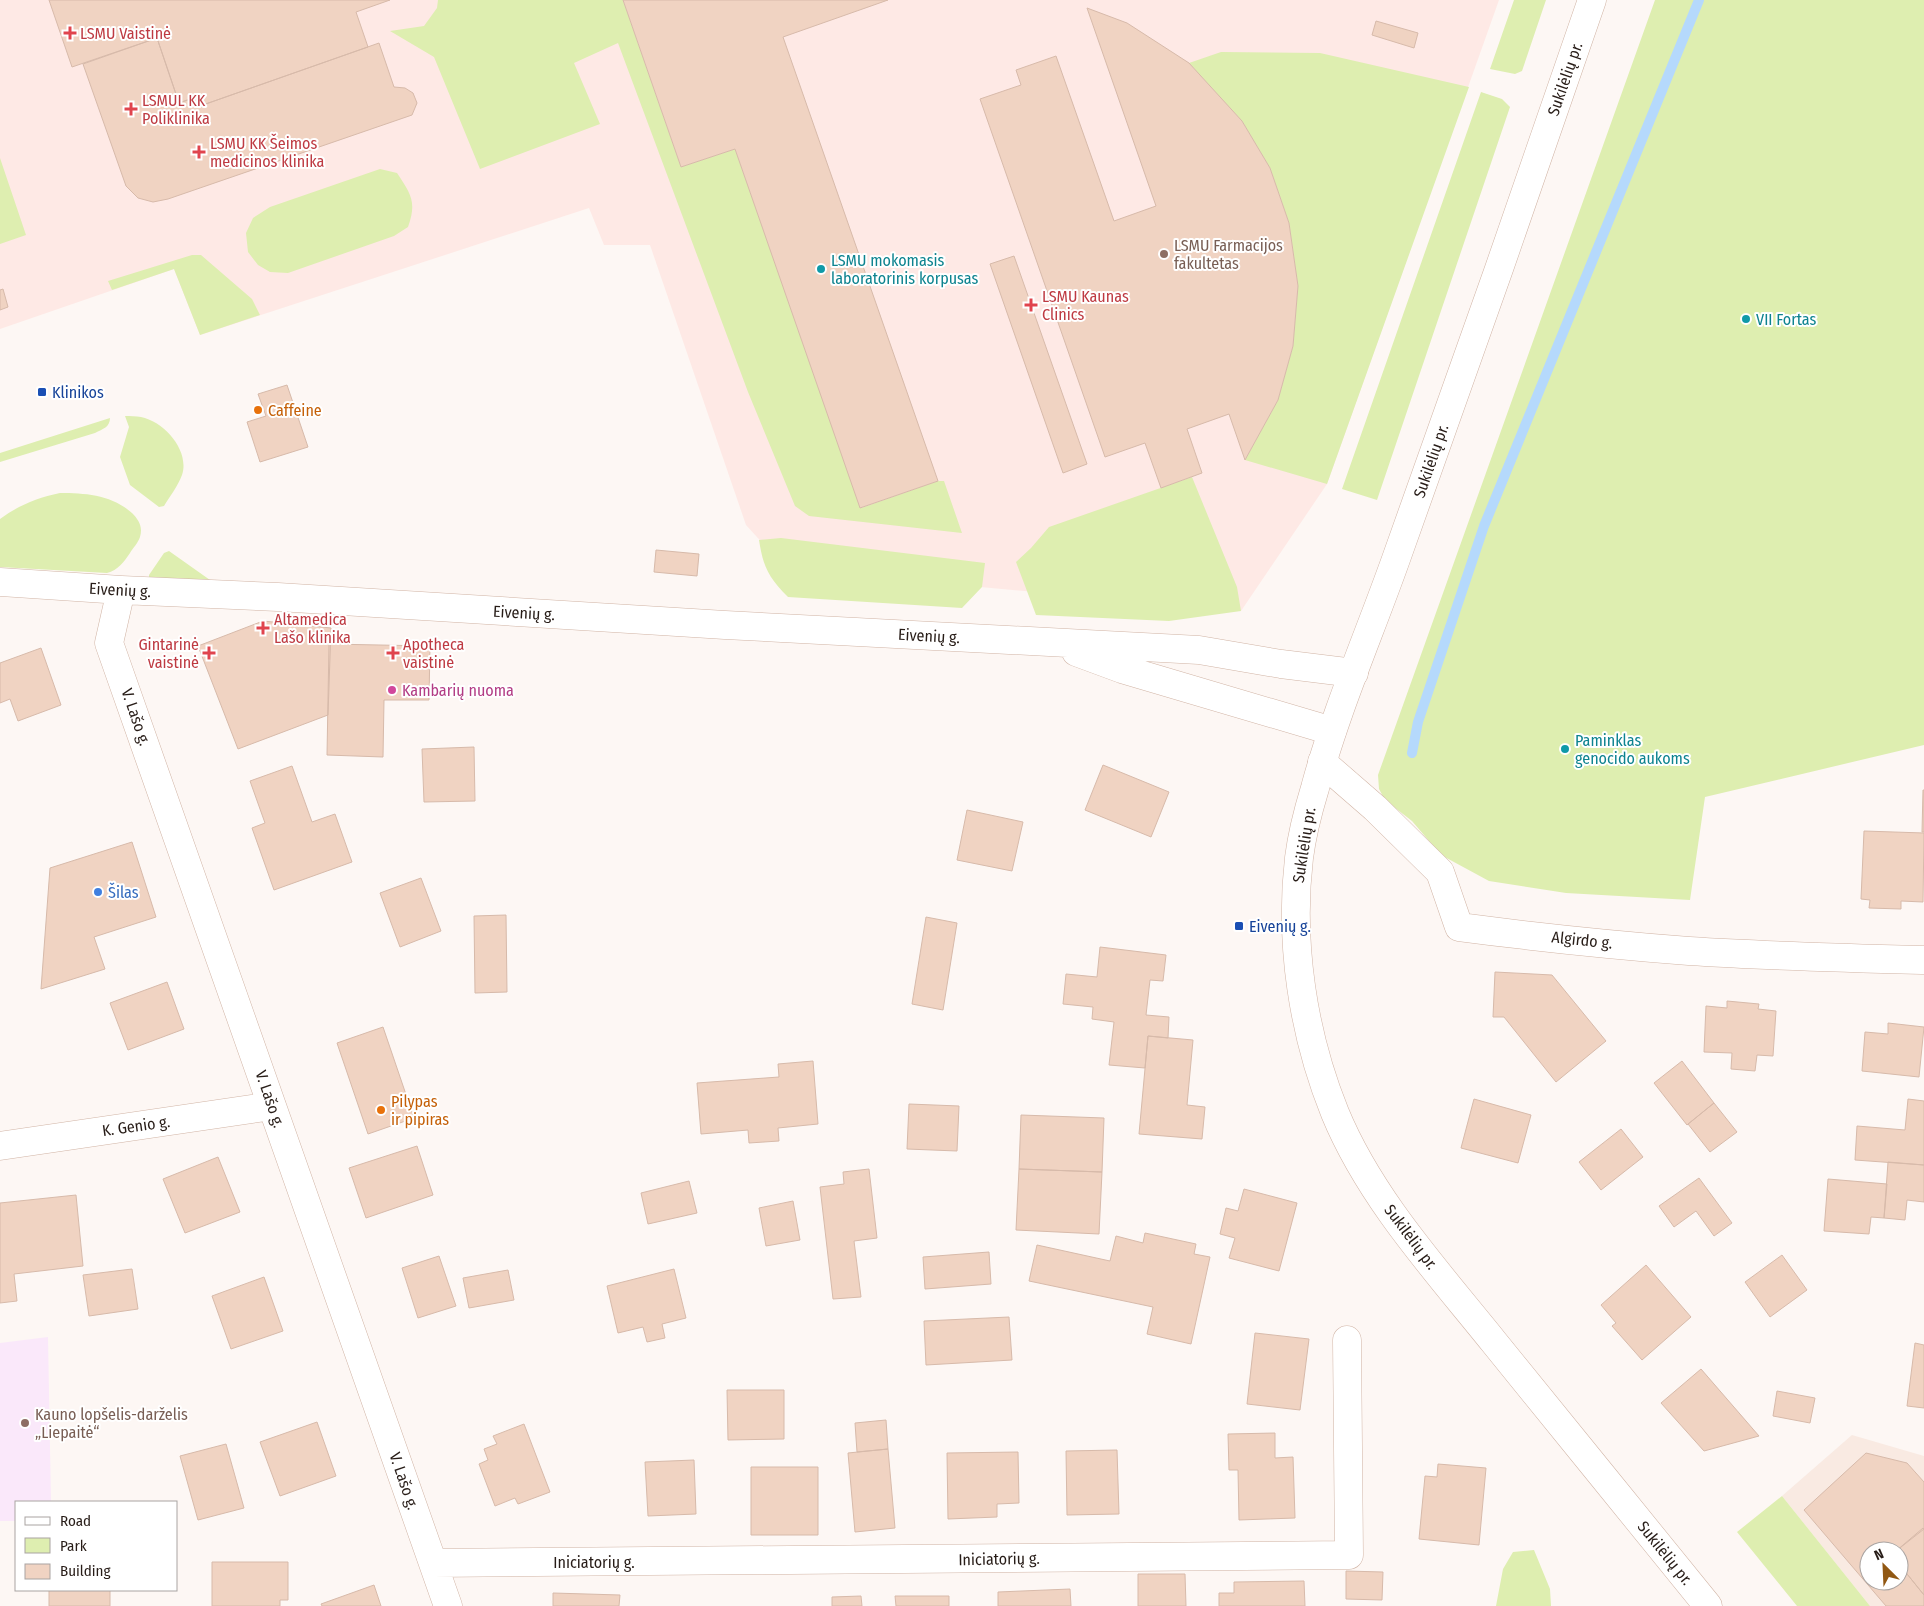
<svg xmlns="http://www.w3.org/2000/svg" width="1924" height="1606" viewBox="0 0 1924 1606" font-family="'Fira Sans Condensed',sans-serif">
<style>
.built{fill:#f9eae2;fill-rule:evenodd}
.education{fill:#fae8fa}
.medical{fill:#fee9e5}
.green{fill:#deeeb0}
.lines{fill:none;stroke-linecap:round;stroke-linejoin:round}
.stream{stroke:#b5d9fc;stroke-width:10}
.building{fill:#f0d3c2;stroke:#d7baaa}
.minor-casing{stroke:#d1b4a5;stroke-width:29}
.major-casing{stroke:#d1b4a5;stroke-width:29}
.minor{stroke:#fff;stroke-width:28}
.major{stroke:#fff;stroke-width:28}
.health-dot{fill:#e0444e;stroke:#fff;stroke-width:2}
.education-dot{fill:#8d6e63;stroke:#fff;stroke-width:2}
.culture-dot{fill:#0f9aa8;stroke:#fff;stroke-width:2}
.transit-dot{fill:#1a4fb4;stroke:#fff;stroke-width:2}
.food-dot{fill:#e8710a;stroke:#fff;stroke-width:2}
.hotel-dot{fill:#d1479c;stroke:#fff;stroke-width:2}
.shop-dot{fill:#3f7fe0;stroke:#fff;stroke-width:2}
.labels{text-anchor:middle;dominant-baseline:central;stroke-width:4;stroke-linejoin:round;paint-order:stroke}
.health-label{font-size:16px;fill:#be3a42;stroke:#fff;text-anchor:start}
.street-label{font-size:16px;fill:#271c17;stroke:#fff}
.education-label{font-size:16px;fill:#785e54;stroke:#fff;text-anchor:start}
.culture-label{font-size:16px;fill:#0d838f;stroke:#fff;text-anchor:start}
.transit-label{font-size:16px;fill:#164399;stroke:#fff;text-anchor:start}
.food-label{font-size:16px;fill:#c56008;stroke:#fff;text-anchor:start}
.hotel-label{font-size:16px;fill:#b23c85;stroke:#fff;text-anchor:start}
.shop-label{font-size:16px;fill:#366cbe;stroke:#fff;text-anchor:start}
</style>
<rect width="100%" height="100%" fill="#fdf7f4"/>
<path class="built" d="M1852 1435 1924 1456V1606H1870L1782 1496ZM1869 1551H1899V1581H1869Z"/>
<path class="education" d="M48 1337 51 1502H16V1521H0V1343Z"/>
<path class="medical" d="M0 0H1499L1327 484 1241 611 786 569 746 525 650 245H604L589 208 200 335 174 269 0 329Z"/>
<path class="green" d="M438 0H623L681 167 735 149 861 508 938 481H944L962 533 809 516 795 506 748 392 618 43 574 63 600 124 480 169 434 57 390 31 424 26 437 8Z
M1514 0H1546L1522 71 1515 74 1490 69Z
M1655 0H1924V745L1705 797 1690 900 1566 893 1489 881 1441 855 1412 821 1385 800 1379 789 1378 775Z
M1221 52 1320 53 1469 87 1327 484 1245 460 1278 400 1293 346 1298 286 1289 223 1270 168 1242 121 1189 63Z
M1481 92 1502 99 1510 107 1377 500 1342 489Z
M0 158 26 235 0 244Z
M380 169 397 173C411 194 417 202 408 227L394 236 288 273 270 272 258 265 248 252 246 233 253 218 270 207Z
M192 255H201L252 299 260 315 200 335 174 269 112 290 108 281Z
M125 416C130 416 136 416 141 417 165 422 190 451 182 475 178 486 170 496 164 506L159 507 130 485 120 457 129 427Z
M110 418C110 427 103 429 95 433L0 462V453Z
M1192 477 1237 587 1241 611 1169 621 1036 615 1016 562 1031 548 1049 527Z
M60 493C86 493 112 495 132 513 139 520 143 527 140 537 138 543 133 548 130 553 124 562 118 570 107 573L0 567V519C19 505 37 498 60 493Z
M781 538 985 563 982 587 962 608 788 597C768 577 763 566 759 540Z
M169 551 210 580 211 582 149 578V575L164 553Z
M1782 1496 1870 1606H1797L1737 1532Z
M1534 1550 1550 1589 1551 1606H1496L1503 1569 1513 1552Z"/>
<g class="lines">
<path class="stream" d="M1412 753 1418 722 1484 526 1699 0"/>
</g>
<path class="building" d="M49 0H390L356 12 368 47 200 106 196 97 179 103 157 38 72 67Z
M623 0H888L783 37 938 481 860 508 735 149 681 167Z
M1087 8 1127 23 1189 63 1242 121 1270 168 1289 223 1298 286 1293 346 1278 400 1245 460 1229 414 1187 429 1202 473 1161 488 1145 443 1105 457 980 99 1021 85 1016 70 1056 56 1114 221 1156 206Z
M1376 21 1418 33 1414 48 1372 35Z
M157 38 179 103 196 97 200 106 379 43 394 87 405 88 413 93 417 103 412 115 168 199 153 202 138 198 126 186 83 64Z
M1014 256 1087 464 1063 473 990 264Z
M3 289 8 307 0 310V290Z
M287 385 308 447 260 462 247 422 266 416 258 394Z
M656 550 699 554 697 576 654 572Z
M263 621 331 628 328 715 238 749 198 646Z
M329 644 430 646 429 700H384L383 757 327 755Z
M41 648 61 705 18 721 10 699 0 703V663Z
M474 747 475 801 424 802 422 749Z
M1103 765 1169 792 1151 837 1085 810Z
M292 766 312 822 335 814 352 862 274 890 252 828 265 823 250 781Z
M1923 790H1924V832H1922Z
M967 810 1023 822 1012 871 957 860Z
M1864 831 1924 833 1923 902 1901 901V909L1869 908 1870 900 1861 899Z
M132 842 156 917 94 937 105 969 41 989 50 868Z
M421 878 441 931 400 947 380 893Z
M506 915 507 992 475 993 474 916Z
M926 917 957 923 943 1010 912 1004Z
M1100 947 1166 955 1163 981 1150 980 1146 1015 1169 1017 1168 1038 1148 1036 1145 1068 1109 1065 1114 1022 1092 1019 1093 1007 1063 1004 1066 974 1097 977Z
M1495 972 1552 975 1606 1041 1556 1082 1504 1017H1493Z
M167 982 184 1029 128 1050 110 1003Z
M1727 1001 1759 1004 1758 1009 1776 1011 1773 1056 1757 1055 1755 1071 1731 1069 1732 1053 1704 1052 1706 1006 1727 1008Z
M1888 1023 1924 1027 1919 1077 1862 1071 1865 1032 1888 1034Z
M383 1027 414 1118 368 1134 337 1043Z
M1148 1036 1193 1040 1187 1105 1205 1107 1202 1139 1139 1134Z
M813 1061 818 1124 778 1128 779 1141 749 1143 748 1130 701 1134 697 1083 779 1077 778 1064Z
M1682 1061 1714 1103 1687 1125 1654 1083Z
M1474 1099 1531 1115 1518 1163 1461 1148Z
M1908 1099 1924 1101V1165L1855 1160 1857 1126 1905 1130Z
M1714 1103 1737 1132 1710 1152 1688 1124Z
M909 1104 959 1106 957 1151 907 1149Z
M1021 1115 1104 1118 1102 1172 1019 1169Z
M1621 1129 1643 1157 1601 1190 1579 1162Z
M417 1146 433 1195 366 1218 349 1168Z
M218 1157 240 1212 185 1233 163 1179Z
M1888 1162 1924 1165V1202L1907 1200 1905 1220 1884 1218Z
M869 1169 877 1238 854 1241 861 1297 833 1299 820 1187 844 1184 843 1172Z
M1019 1169 1102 1172 1099 1234 1016 1230Z
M1699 1178 1732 1223 1714 1236 1696 1211 1674 1227 1659 1206Z
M1828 1179 1887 1184 1884 1218 1871 1217 1869 1234 1824 1231Z
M689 1181 697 1213 648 1224 641 1193Z
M1244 1189 1297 1203 1279 1271 1229 1258 1235 1238 1220 1234 1226 1208 1238 1211Z
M76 1195 83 1266 14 1274 17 1301 0 1303V1203Z
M793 1201 800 1240 766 1246 759 1208Z
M1145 1233 1196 1244 1194 1254 1210 1257 1191 1344 1147 1334 1153 1307 1029 1281 1037 1245 1110 1261 1116 1236 1143 1243Z
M989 1252 991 1284 925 1289 923 1257Z
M1782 1255 1807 1290 1770 1317 1745 1282Z
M439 1256 456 1306 418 1318 402 1268Z
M1646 1265 1691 1317 1642 1360 1612 1326 1616 1323 1601 1305Z
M132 1269 138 1309 89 1316 83 1275Z
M674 1269 686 1318 662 1324 665 1338 647 1342 643 1327 618 1333 607 1286Z
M508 1270 514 1300 469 1308 463 1278Z
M264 1277 283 1331 231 1349 212 1296Z
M1009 1317 1012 1360 926 1365 924 1321Z
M1255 1333 1309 1339 1300 1410 1247 1404Z
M1915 1343 1924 1345V1408L1907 1406Z
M1701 1369 1759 1436 1704 1451 1661 1403Z
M727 1390H784V1439L728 1440Z
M1777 1391 1815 1398 1810 1423 1773 1416Z
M886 1420 888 1449 857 1452 855 1423Z
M317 1422 336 1476 280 1496 260 1442Z
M524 1424 550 1492 518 1504 515 1498 495 1506 479 1464 488 1460 484 1449 497 1444 493 1436Z
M1275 1433V1458L1293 1457 1295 1518 1239 1520 1238 1470H1229L1228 1434Z
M226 1444 244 1508 198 1520 180 1456Z
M888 1449 895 1528 855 1532 848 1453Z
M1117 1450 1119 1514 1067 1515 1066 1451Z
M1018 1452 1019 1503 997 1504V1517L948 1519 947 1453Z
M1866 1453 1907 1463 1924 1482V1529L1896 1551H1869V1581H1899V1564L1924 1595V1606H1886L1804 1510Z
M694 1460 696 1514 648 1516 645 1462Z
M1438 1464 1486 1468 1479 1545 1419 1539 1425 1476 1437 1477Z
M751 1467H818V1535H751Z
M1923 1528 1924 1529V1595L1899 1564V1551H1896Z
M212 1562H288V1600H280V1606H212Z
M1346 1571 1383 1572 1382 1600 1346 1599Z
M1138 1574H1185L1186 1606H1138Z
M1304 1581 1305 1606H1219V1593H1234V1582Z
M374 1585 381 1606H322L321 1604Z
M1070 1589 1071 1606H998V1592Z
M49 1590H110V1606H49Z
M553 1593 620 1595 619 1606H553Z
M861 1596 862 1606H832V1597Z
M895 1596H949V1606H896Z"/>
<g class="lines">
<g class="minor-casing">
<path id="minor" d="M0 582 121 590 278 597 725 625 1199 650 1281 664 1354 673
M121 590 109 643 448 1606
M1076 652 1122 669 1332 731
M1322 762 1375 808 1440 872 1459 927C1535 937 1612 945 1689 951 1767 956 1846 958 1924 960
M0 1146 272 1106
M433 1563 1349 1555 1347 1340"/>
</g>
<g class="major-casing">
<path id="major" d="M1592 0C1528 187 1463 373 1396 559 1369 635 1336 710 1315 788 1308 811 1302 834 1299 858 1289 943 1303 1034 1335 1113 1370 1198 1436 1270 1493 1341 1565 1429 1636 1518 1708 1606"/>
</g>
<use href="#minor" class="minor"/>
<use href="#major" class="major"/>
</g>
<g class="health-dot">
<path d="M67.5 25.5h5v5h5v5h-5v5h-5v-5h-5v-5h5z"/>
<path d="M128.5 101.5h5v5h5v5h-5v5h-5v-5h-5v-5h5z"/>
<path d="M196.5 144.5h5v5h5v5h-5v5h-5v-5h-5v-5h5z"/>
<path d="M1028.5 297.5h5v5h5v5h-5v5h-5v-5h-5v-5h5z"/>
<path d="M260.5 620.5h5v5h5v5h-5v5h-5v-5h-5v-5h5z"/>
<path d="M206.5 645.5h5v5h5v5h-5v5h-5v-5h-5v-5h5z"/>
<path d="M390.5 645.5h5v5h5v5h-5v5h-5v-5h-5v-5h5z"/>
</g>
<g class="education-dot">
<circle cx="1164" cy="254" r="5"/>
<circle cx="25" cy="1423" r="5"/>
</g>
<g class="culture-dot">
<circle cx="821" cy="269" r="5"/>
<circle cx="1746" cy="319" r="5"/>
<circle cx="1565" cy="749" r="5"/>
</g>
<g class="transit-dot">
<rect x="37" y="387" width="10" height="10" rx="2.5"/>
<rect x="1234" y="921" width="10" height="10" rx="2.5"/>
</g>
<g class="food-dot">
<circle cx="258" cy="410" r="5"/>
<circle cx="381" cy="1110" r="5"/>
</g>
<circle class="hotel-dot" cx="392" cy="690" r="5"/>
<circle class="shop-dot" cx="98" cy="892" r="5"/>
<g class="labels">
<g class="health-label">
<text x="80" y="33">LSMU Vaistinė</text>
<text x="142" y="100">LSMUL KK<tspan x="142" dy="18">Poliklinika</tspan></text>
<text x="210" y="143">LSMU KK Šeimos<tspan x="210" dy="18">medicinos klinika</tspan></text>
<text x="1042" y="296">LSMU Kaunas<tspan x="1042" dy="18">Clinics</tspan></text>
<text x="274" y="619">Altamedica<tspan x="274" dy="18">Lašo klinika</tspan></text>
<text x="199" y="644" text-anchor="end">Gintarinė<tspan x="199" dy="18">vaistinė</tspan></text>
<text x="403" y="644">Apotheca<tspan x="403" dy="18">vaistinė</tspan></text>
</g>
<g class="street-label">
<text transform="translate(1565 79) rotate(-71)">Sukilėlių pr.</text>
<text transform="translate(1431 461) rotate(-71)">Sukilėlių pr.</text>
<text transform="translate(120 590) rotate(3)">Eivenių g.</text>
<text transform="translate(524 613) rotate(3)">Eivenių g.</text>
<text transform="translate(929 636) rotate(3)">Eivenių g.</text>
<text transform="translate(136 717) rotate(71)">V. Lašo g.</text>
<text transform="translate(1304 845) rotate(-81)">Sukilėlių pr.</text>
<text transform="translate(1582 940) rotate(6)">Algirdo g.</text>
<text transform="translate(270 1099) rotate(71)">V. Lašo g.</text>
<text transform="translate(136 1126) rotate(-8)">K. Genio g.</text>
<text transform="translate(1411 1237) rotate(53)">Sukilėlių pr.</text>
<text transform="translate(404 1481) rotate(71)">V. Lašo g.</text>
<text transform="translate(1665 1553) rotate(51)">Sukilėlių pr.</text>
<text transform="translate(999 1559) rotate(-1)">Iniciatorių g.</text>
<text x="594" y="1562">Iniciatorių g.</text>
</g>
<g class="education-label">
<text x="1174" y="245">LSMU Farmacijos<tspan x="1174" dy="18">fakultetas</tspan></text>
<text x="35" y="1414">Kauno lopšelis-darželis<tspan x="35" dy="18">„Liepaitė“</tspan></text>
</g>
<g class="culture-label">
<text x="831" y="260">LSMU mokomasis<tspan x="831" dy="18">laboratorinis korpusas</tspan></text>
<text x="1756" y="319">VII Fortas</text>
<text x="1575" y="740">Paminklas<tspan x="1575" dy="18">genocido aukoms</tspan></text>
</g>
<g class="transit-label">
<text x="52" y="392">Klinikos</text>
<text x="1249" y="926">Eivenių g.</text>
</g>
<g class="food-label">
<text x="268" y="410">Caffeine</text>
<text x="391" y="1101">Pilypas<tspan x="391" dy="18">ir pipiras</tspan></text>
</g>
<g class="hotel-label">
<text x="402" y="690">Kambarių nuoma</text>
</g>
<g class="shop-label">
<text x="108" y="892">Šilas</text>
</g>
</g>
<rect x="15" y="1501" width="162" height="90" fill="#ffffff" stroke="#a9a4a2"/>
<rect x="25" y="1517" width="25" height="8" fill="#ffffff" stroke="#a9a4a2"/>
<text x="60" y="1526" font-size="15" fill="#271c17">Road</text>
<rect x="25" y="1538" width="25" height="15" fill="#deeeb0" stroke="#a9a4a2"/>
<text x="60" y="1551" font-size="15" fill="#271c17">Park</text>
<rect x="25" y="1564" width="25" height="15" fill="#f0d3c2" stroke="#a9a4a2"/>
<text x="60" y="1576" font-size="15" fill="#271c17">Building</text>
<g transform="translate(1884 1566) rotate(336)"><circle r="24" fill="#ffffff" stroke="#a9a4a2"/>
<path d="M0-4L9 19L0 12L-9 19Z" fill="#915813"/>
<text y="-8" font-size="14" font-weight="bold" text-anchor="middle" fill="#271c17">N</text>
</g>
</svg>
